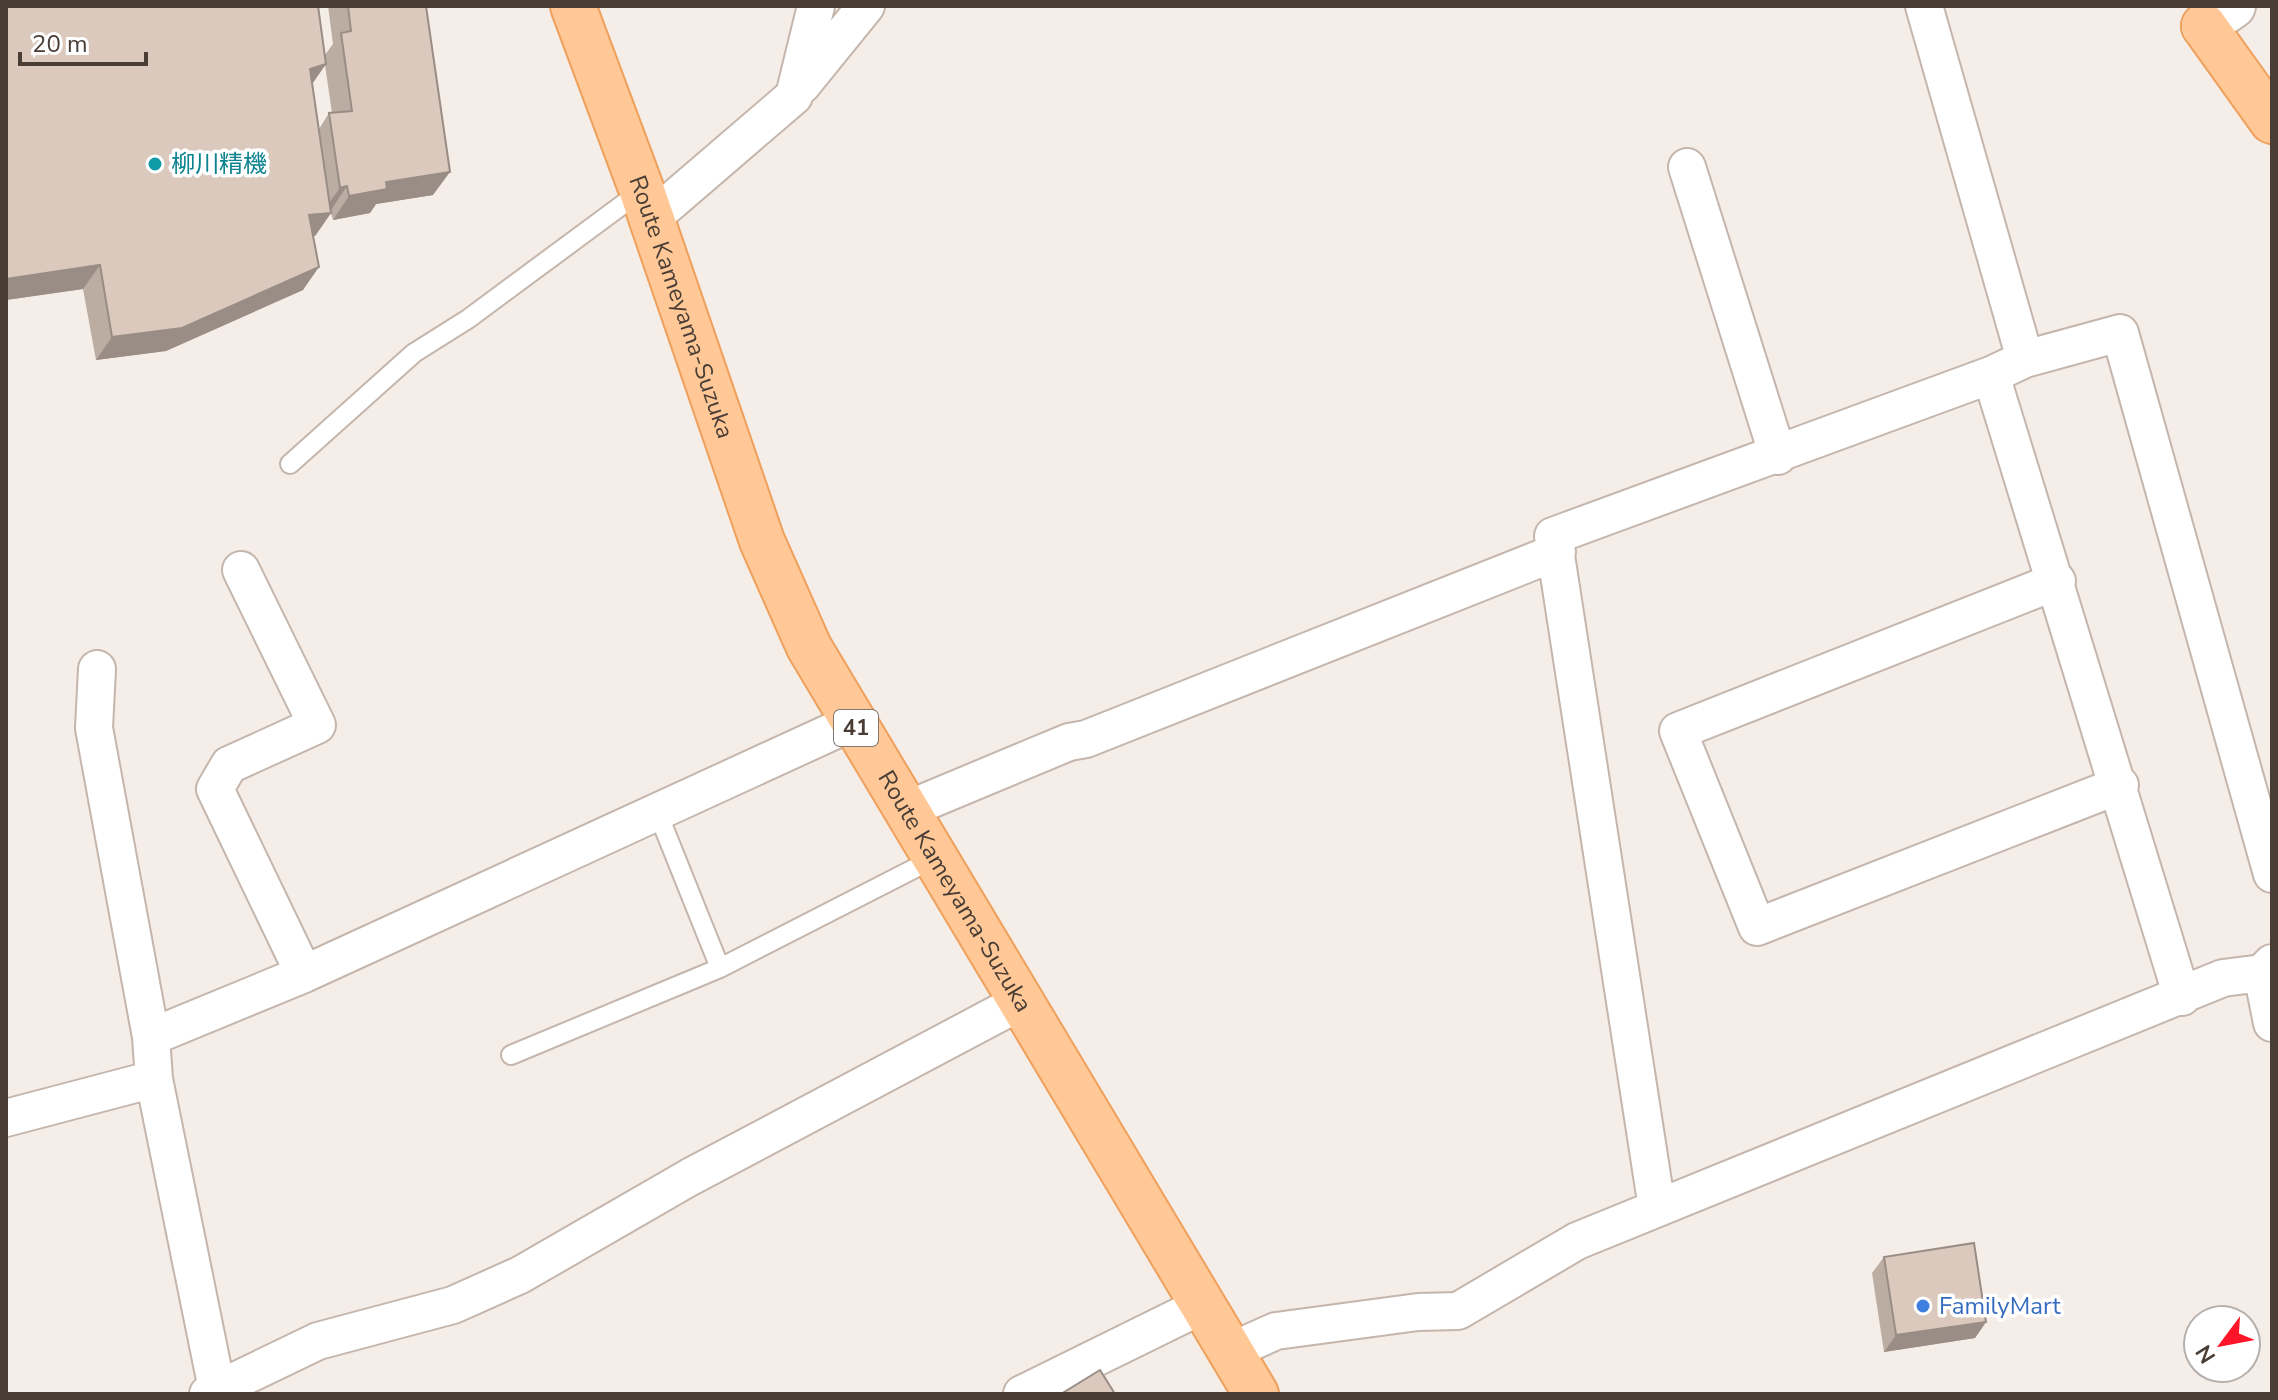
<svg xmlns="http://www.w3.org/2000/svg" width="2278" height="1400" viewBox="0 0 2278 1400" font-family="'Nunito Sans','Noto Sans JP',sans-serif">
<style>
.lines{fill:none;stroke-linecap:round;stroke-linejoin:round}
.service-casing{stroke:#c4b6ac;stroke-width:22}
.minor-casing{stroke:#c4b6ac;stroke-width:40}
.tertiary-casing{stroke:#c4b6ac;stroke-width:48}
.primary-casing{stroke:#eea05c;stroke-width:48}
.service{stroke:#fff;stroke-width:18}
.minor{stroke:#fff;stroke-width:36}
.tertiary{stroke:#fff;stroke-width:44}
.primary{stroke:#ffc896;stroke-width:44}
.wall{fill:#bcada3;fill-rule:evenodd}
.shaded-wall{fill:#998d85}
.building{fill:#dbc9be;stroke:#998d85;stroke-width:2}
.culture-dot{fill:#0f9aa8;stroke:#fff;stroke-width:3}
.shop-dot{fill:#3f7fe0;stroke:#fff;stroke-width:3}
.labels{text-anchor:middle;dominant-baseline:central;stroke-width:7;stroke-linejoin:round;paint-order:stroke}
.shield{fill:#fff;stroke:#807772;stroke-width:2}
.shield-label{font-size:22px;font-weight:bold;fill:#493d35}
.culture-label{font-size:24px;fill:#0d838f;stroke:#fff;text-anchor:start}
.street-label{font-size:24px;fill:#493d35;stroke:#fff}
.shop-label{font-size:24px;fill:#366cbe;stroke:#fff;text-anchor:start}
</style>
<rect width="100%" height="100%" fill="#f5ede7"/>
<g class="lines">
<g class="service-casing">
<path id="service" d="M290 464 414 353 468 319 641 191
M657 811 720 968
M511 1055 720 968 935 858"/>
</g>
<g class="minor-casing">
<path id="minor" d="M1924 6 2025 359
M802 85 866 6
M1687 167 1778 456
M652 218 794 96 816 6
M1991 375 2182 997
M241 570 317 725 229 765 215 789 304 974
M2057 581 1678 731 1757 927 2120 785
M97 669 94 728 151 1037 154 1079 218 1394
M906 810 1069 742 1086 739 1557 552
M2262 973 2272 1023
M151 1037 304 974 853 722
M6 1118 154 1079
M1657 1208 1553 536 1991 375 2025 359 2120 333 2272 874
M1231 1351 1276 1331 1418 1312 1458 1311 1577 1241 2223 978 2262 973 2272 963
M208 1394 318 1341 453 1305 520 1275 690 1177 1022 1001
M1022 1394 1203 1305"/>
</g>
<g class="tertiary-casing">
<path id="tertiary" d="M2204 26 2233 6"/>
</g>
<g class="primary-casing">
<g id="primary">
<path id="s1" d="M573 6 642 191 762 541 809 647 1256 1394"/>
<path d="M2204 26 2272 121"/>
</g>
</g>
<use href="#service" class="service"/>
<use href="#minor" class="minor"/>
<use href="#tertiary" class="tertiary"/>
<use href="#primary" class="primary"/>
</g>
<path class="wall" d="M328 6H426L433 195 376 204 370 213 333 220 331 213 315 236H313L303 290 166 351 96 360 83 289 6 300 325 55 333 44ZM325 65 332 113H329L319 129 312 84Z
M1884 1257 1986 1322 1975 1338 1884 1352 1872 1273Z"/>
<path class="shaded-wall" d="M326 64 310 87V69Z
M450 172 433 195 376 204 370 213 333 220 349 196 386 182Z
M347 186 331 210 323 211 340 188Z
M331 213 315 236 293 239 309 215Z
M100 265 83 289 6 300V279Z
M319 267 303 290 166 351 96 360 112 337Z
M1986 1322 1975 1338 1884 1352 1896 1335Z"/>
<path class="building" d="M6 6H318L326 64 310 69 331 213 309 215 319 267 182 328 112 337 100 265 6 279Z
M348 6H426L450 172 386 182 387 189 349 196 347 186 340 188 329 113 352 111 341 33 351 31Z
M1974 1243 1986 1322 1896 1335 1884 1257Z
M1100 1370 1115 1394H1061Z"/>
<circle class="culture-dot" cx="155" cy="164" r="8"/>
<circle class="shop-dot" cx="1923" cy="1306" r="8"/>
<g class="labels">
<rect class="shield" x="834" y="710" width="44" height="36" rx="6"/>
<g class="shield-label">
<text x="856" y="728">41</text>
</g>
<g class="culture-label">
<text x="171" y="164">柳川精機</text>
</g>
<g class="street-label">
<text stroke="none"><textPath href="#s1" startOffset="320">Route Kameyama-Suzuka</textPath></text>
<text stroke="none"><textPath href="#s1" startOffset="968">Route Kameyama-Suzuka</textPath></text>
</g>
<g class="shop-label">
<text x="1939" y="1306">FamilyMart</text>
</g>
</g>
<rect width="2278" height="1400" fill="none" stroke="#493d35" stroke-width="16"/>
<g transform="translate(2222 1344) rotate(238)"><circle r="38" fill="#ffffff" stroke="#b6b1ae" stroke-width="2"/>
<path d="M0-6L14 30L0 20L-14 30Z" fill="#ff1428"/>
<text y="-12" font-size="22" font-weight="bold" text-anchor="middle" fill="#493d35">N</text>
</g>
<path d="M20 52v12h126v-12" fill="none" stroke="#493d35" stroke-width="4"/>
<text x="32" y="52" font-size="24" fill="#493d35" stroke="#ffffff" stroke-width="6" paint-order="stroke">20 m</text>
</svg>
